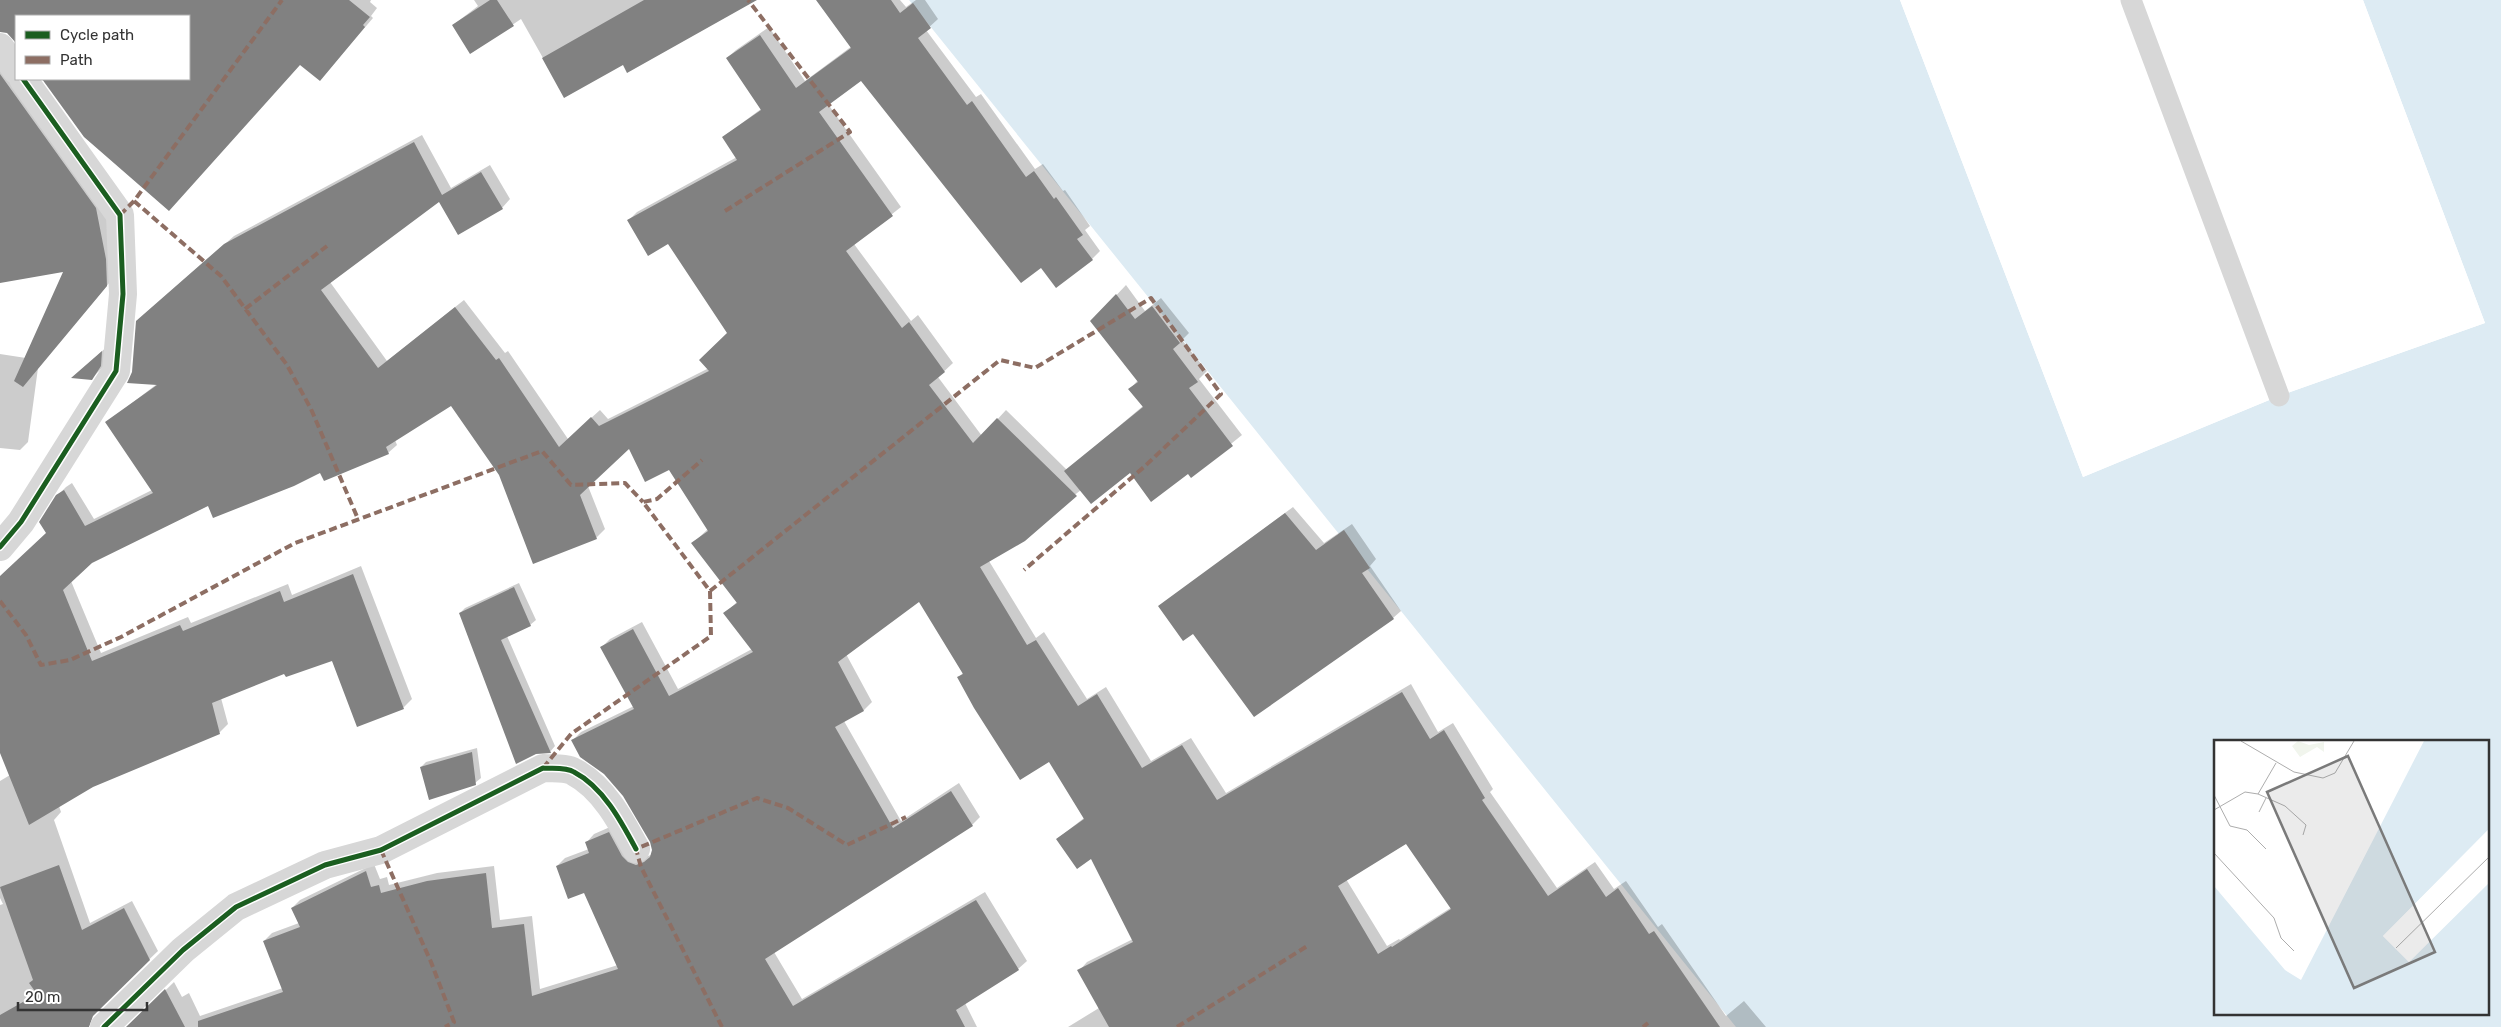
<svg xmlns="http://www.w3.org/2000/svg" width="2501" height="1027" viewBox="0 0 2501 1027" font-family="Rubik,sans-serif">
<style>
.water{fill:#ddebf3;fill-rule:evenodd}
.pier{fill:#fff}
.shadow{fill:#0003;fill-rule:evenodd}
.building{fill:#818181;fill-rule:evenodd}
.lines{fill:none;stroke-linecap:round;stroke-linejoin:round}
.lane{stroke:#d7d7d7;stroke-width:21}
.street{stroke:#d7d7d7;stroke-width:28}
.quiet{stroke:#8d6e63;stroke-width:4;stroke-dasharray:8 4;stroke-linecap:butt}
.cycleway-casing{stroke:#fff;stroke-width:8}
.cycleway{stroke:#1b5e20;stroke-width:5}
.inset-road{fill:none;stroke:#adadad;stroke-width:1}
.view{fill:#7a7a7a;fill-opacity:0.15;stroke:#7a7a7a;stroke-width:2.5}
.inset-edge{fill:none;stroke:#333;stroke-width:2.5}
</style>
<rect width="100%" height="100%" fill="#fff"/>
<path class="water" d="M909 0H1900L2083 477 2279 396 2485 323 2363 0H2501V1027H1736ZM2215 741H2487V1013H2215Z"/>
<path class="pier" d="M1900 0H1902L2085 474 2278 394 2482 322 2361 0H2363L2485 323 2279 396 2083 477Z"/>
<path class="shadow" d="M0 0H371L370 2 377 8 371 16 373 18 320 80 301 64 84 136 43 79H189V16H16V41L8 32 0 30Z
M474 0H725L565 97 521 19 471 53 453 25 478 6Z
M818 0H900L906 7 916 0H925L938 19 926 30 976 97 981 94 1035 169 1043 164 1063 191 1065 190 1090 226 1085 230 1100 251 1092 259 1041 266 861 79 828 104 901 207 854 244 911 321 918 315 953 363 938 377 982 436 1006 410 1067 470 1143 406 1130 389 1138 380 1092 321 1126 285 1145 311 1161 298 1189 333 1182 340 1207 371 1199 379 1242 435 1191 476 1188 472 1130 471 1081 490 989 561 1036 638 1044 632 1087 699 1106 687 1151 761 1191 738 1226 793 1411 684 1438 732 1453 723 1493 789 1490 792 1557 888 1595 862 1614 889 1626 881 1658 927 1662 924 1726 1016 1744 1001 1766 1027H1068L1099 1008 1079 971 1087 962 1133 939 1092 857 1057 839 1084 818 1049 760 959 677 963 673 919 600 846 654 872 702 864 710 844 721 901 821 959 783 980 817 972 825 774 952 802 999 985 892 1027 961 1018 969 965 1003 977 1027H128L174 982 182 997 189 993 200 1016 283 988 264 941 272 933 299 923 292 908 300 900 374 864 380 879 387 877 389 885 437 873 494 866 500 920 532 916 540 989 618 965 585 891 557 866 565 858 589 849 586 843 594 834 617 824 645 857 651 855 653 850 651 841 624 795 573 740 581 732 634 706 602 647 610 639 642 622 678 689 752 649 725 613 737 602 693 543 708 529 669 468 629 447 588 486 605 529 596 538 500 474 452 404 395 440 397 445 388 453 209 505 92 562 71 581 101 653 188 617 191 623 288 584 292 595 361 566 412 699 404 707 358 725 332 660 285 672 221 698 228 724 220 732 93 786 59 806 61 812 54 820 90 923 132 901 158 951 109 998 62 1027H0V905L3 904 0 898V781L10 775 0 750V623L47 533 57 496 66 487 72 483 94 519 152 490 107 422 157 384 133 373 146 313 234 236 422 135 451 188 490 165 510 199 502 208 439 200 330 282 387 361 464 300 505 353 508 351 568 439 600 410 608 419 709 368 728 333 668 242 629 220 637 212 737 157 723 137 761 109 727 58 736 50 769 27 805 81 852 46ZM1407 843 1452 907 1400 940 1399 939 1387 946 1346 879Z
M0 54 104 199 115 276 38 368 28 442 20 450 0 448V354L26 358 65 271 0 282Z
M112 342 103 367 92 378 74 377Z
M1293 507 1324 543 1352 524 1376 559 1370 566 1401 611 1393 618 1194 632 1160 606Z
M519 583 536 620 530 625 507 636 555 746 550 752 536 753 460 613 465 608Z
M477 748 481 778 475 783 421 767 426 762Z"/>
<path class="building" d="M0 0H349L370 17 363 25 365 27 320 81 300 65 169 211 84 137 42 79H189V16H16V43L7 33 0 32Z
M490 0H497L514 26 470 54 452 25Z
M644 0H757L627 73 623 65 564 98 542 58Z
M816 0H891L900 13 913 3 931 28 918 38 967 105 972 101 1026 177 1034 171 1054 199 1056 197 1083 235 1077 239 1093 260 1056 288 1041 268 1021 283 861 81 819 112 893 216 846 251 902 328 909 322 945 372 929 385 973 443 997 418 1077 496 1025 541 980 567 1027 645 1036 640 1078 706 1097 694 1142 768 1182 745 1217 800 1402 692 1430 739 1444 730 1485 798 1482 800 1548 896 1587 869 1606 897 1618 888 1649 934 1654 931 1720 1027H1109L1077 970 1133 942 1091 859 1077 869 1056 839 1084 819 1049 762 1020 780 974 708 957 677 963 674 919 602 838 662 864 711 835 727 893 828 951 791 973 826 765 959 793 1006 976 900 1019 970 956 1010 965 1027H198V1021L283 992 263 941 300 927 291 908 366 871 371 887 379 885 381 893 427 881 486 873 492 928 524 924 532 996 618 969 584 893 568 899 556 866 589 853 585 842 609 832 622 856 628 862 636 865 644 862 650 857 652 850 650 842 623 796 604 774 580 757 571 740 634 709 600 647 633 629 669 696 753 652 723 613 737 603 691 543 708 531 669 470 645 482 629 449 580 495 597 539 533 564 499 475 451 406 386 447 389 454 324 481 320 473 294 486 213 518 208 506 92 563 63 590 92 661 180 625 183 631 280 591 284 602 353 574 404 709 357 727 332 661 286 677 284 674 212 703 220 734 93 787 29 825 0 753V576L46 533 39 522 56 495 64 490 85 526 153 493 105 422 157 385 127 383 132 372 136 321 224 244 414 142 442 195 481 172 503 209 458 235 439 202 321 290 378 368 455 307 496 360 499 358 559 447 591 417 599 426 709 371 699 360 727 333 668 244 648 256 627 220 737 160 722 137 761 110 726 58 760 35 796 88 851 48ZM1406 844 1451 909 1392 947 1391 946 1378 954 1338 886Z
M0 74 96 208 106 259 107 286 23 387 14 381 63 272 0 283Z
M1116 294 1135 319 1152 306 1180 343 1173 349 1198 382 1189 388 1233 446 1191 478 1188 474 1151 502 1130 473 1091 504 1064 471 1143 407 1128 389 1138 382 1090 321Z
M102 351 101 366 92 380 71 378Z
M1285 513 1316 550 1344 530 1370 568 1362 573 1394 619 1254 717 1193 634 1183 641 1158 606Z
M514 587 531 626 501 640 551 753 536 754 516 764 459 613Z
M472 752 476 785 429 800 420 767Z
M59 865 82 930 124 908 150 960 93 1016 89 1027H0V1015L37 994 29 983 33 980 0 887Z
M165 989 185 1027H126Z"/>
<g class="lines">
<path class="lane" d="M2131 0 2279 396"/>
<path class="street" d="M0 47 16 70
M0 547 21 522 116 371 123 294 120 215 23 79
M104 1027 183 950 236 907 325 865 381 850 543 768C552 769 566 767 574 772 603 787 621 821 636 849"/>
<path class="quiet" d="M134 201 221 276 287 365 311 409 358 519
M725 211 850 132 748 0
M120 215 134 201 282 0
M245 309 327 246
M710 591 1000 360 1035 368 1151 298 1221 394 1144 467 1024 570
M0 601 26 635 41 665 70 660 121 637 295 543 542 451 571 485 625 483 643 502
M543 768 571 734 711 636 710 591 643 502 657 499 702 460
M381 850 431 962 454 1022 445 1027
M722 1027 641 867 636 849 757 798 788 808 847 845 906 817
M1177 1027 1309 945
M1643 1027 1648 1023"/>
<g class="cycleway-casing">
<path id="cycleway" d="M0 547 21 522 116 371 123 294 120 215 23 79
M104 1027 183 950 236 907 325 865 381 850 543 768C552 769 566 767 574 772 603 787 621 821 636 849"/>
</g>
<use href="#cycleway" class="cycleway"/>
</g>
<g transform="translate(2214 740)">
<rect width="275" height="275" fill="#fff"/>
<path d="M84 1 95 5 110 2V12L103 7 86 17 78 6Z" fill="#f1f5ed"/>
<path d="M210 1H275V89L169 196 195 222 275 143V274H0V146L71 230 87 240Z" fill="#ddebf3"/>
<path d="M275 89V93L173 196 195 218 275 141 195 222 169 196Z" fill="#fff"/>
<path class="inset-road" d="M27 1 80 32 109 38 121 33 140 1M44 54 62 23M0 55 16 86 33 90 52 109M0 70 31 52 44 54 71 66 92 85 89 95M45 72 52 58M0 113 60 178 67 198 80 211M182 208 275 117"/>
<path class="view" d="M134 16 221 212 140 248 53 52Z"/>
<rect width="275" height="275" class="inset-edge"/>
</g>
<rect x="15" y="15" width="175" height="65" fill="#ffffff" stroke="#adadad"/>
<rect x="25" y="31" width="25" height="8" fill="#1b5e20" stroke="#adadad"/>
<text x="60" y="40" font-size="15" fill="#333333">Cycle path</text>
<rect x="25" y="56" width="25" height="8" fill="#8d6e63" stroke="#adadad"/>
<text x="60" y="65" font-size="15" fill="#333333">Path</text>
<path d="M18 1002v8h129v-8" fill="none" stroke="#333333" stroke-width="2.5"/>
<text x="25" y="1002" font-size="15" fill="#333333" stroke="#ffffff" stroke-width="4" paint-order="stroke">20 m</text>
</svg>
